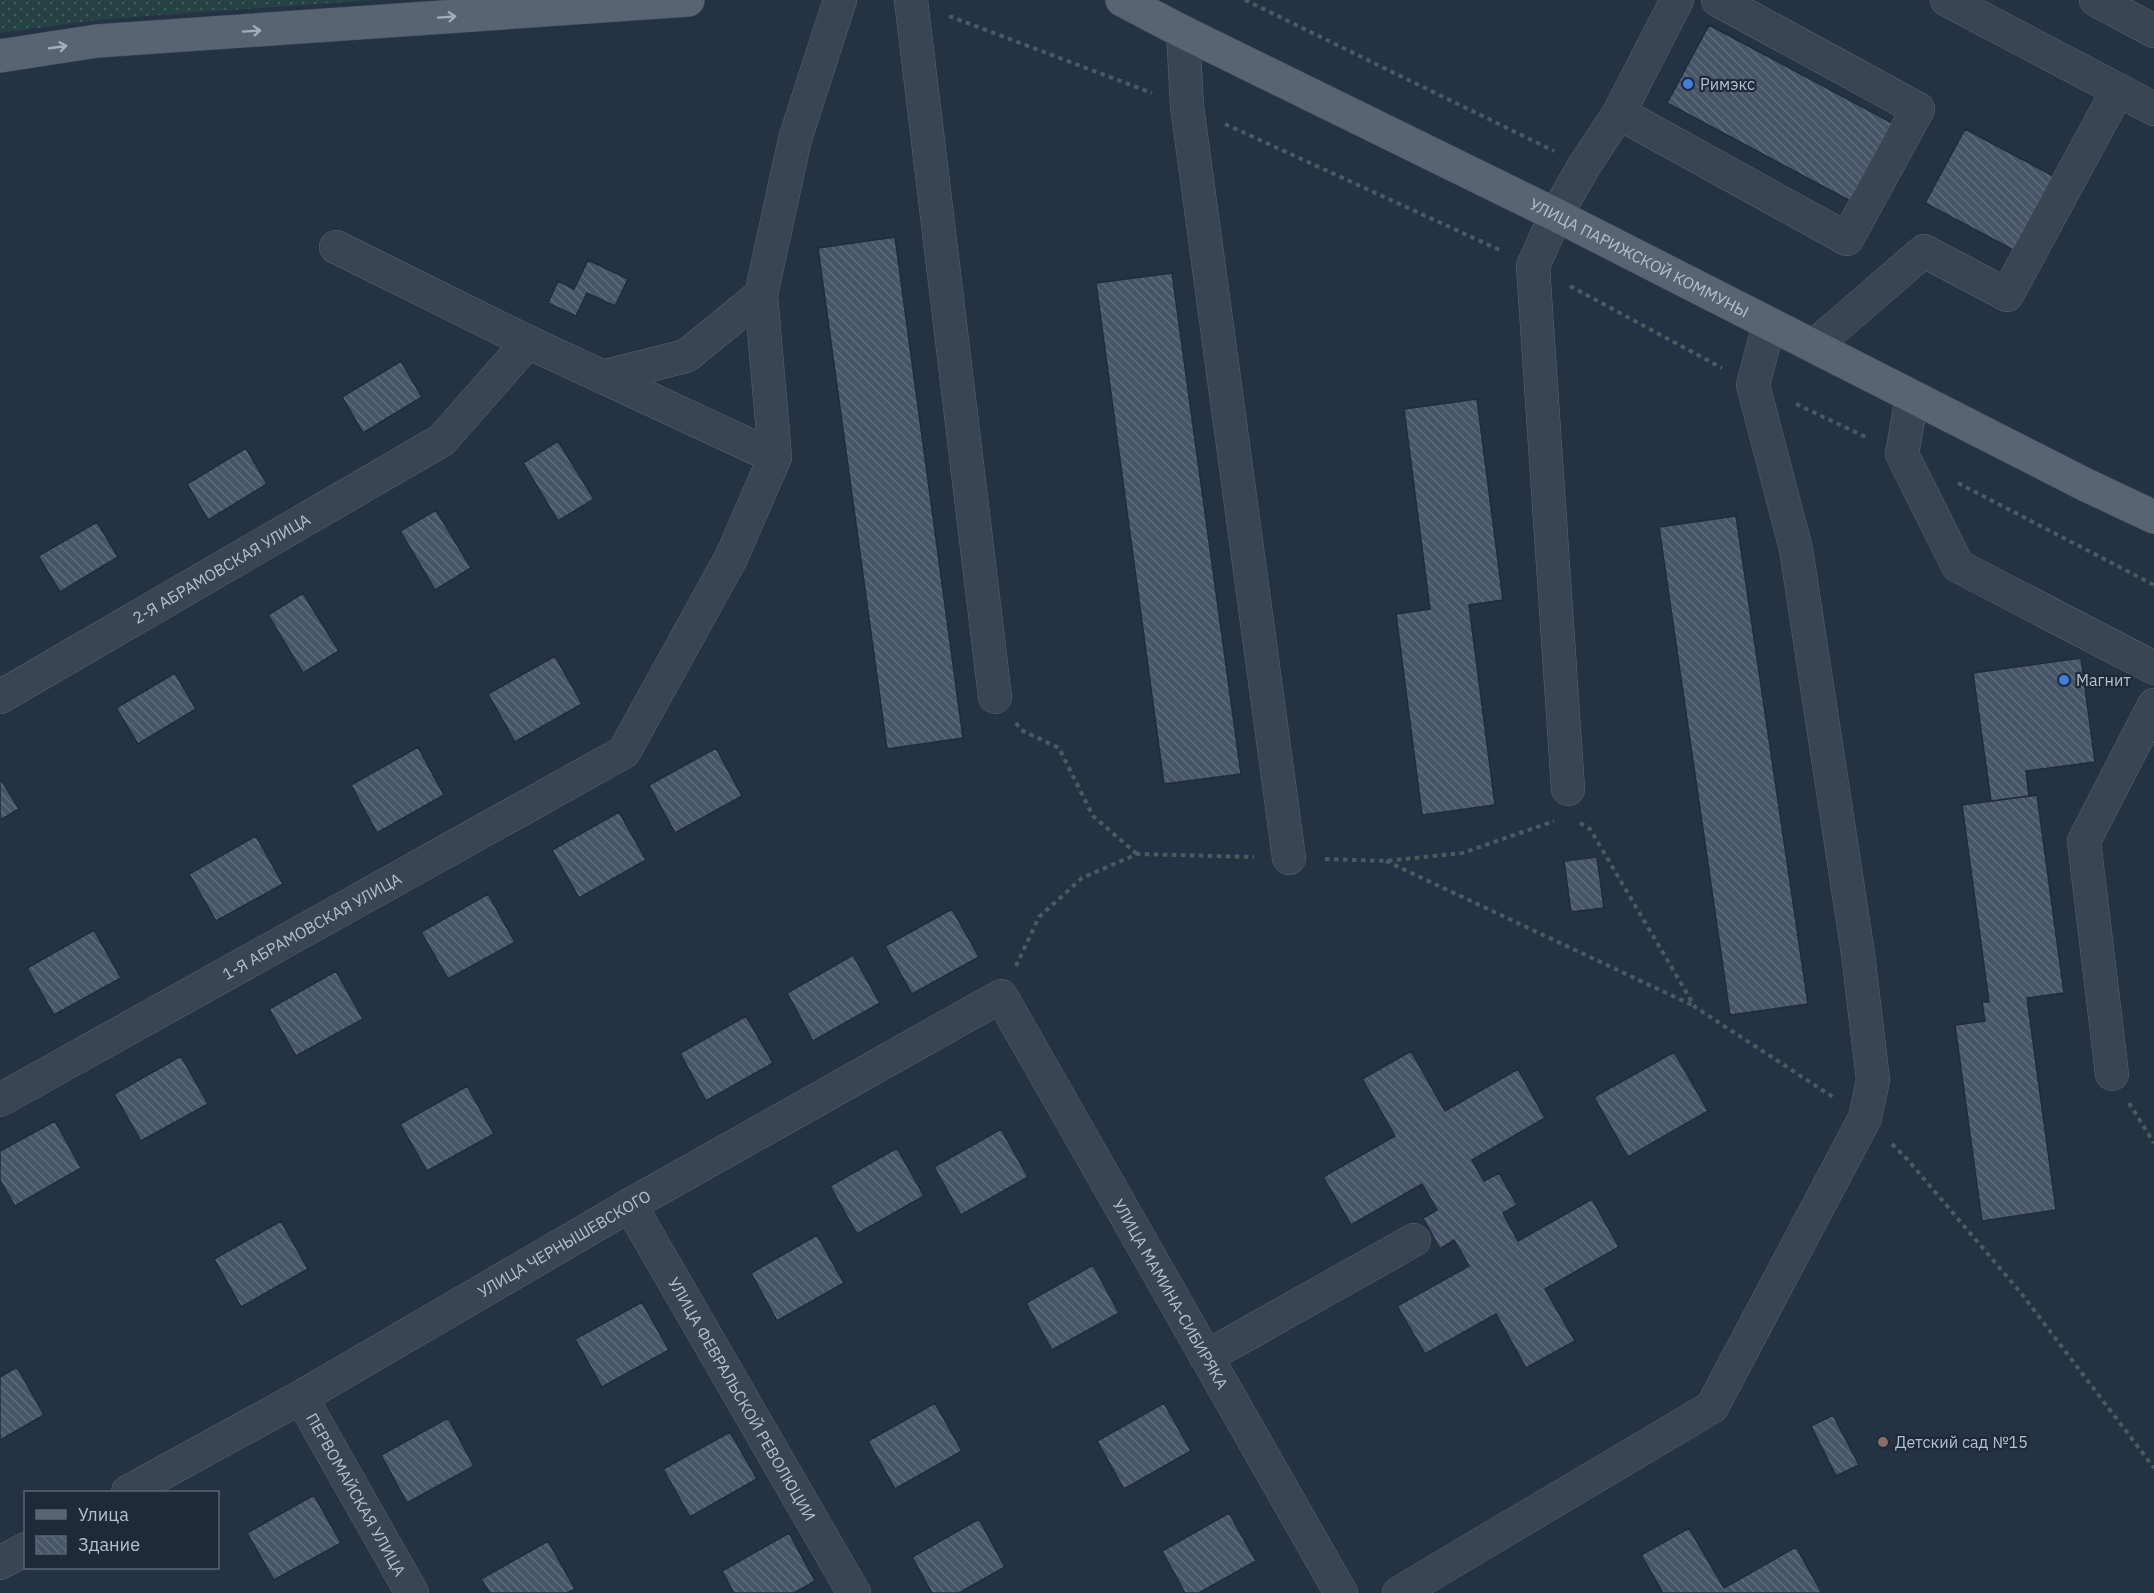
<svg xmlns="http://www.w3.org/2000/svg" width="2154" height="1593" viewBox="0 0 2154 1593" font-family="'IBM Plex Sans',sans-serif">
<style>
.grass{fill:url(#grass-dots)}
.building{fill:url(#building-back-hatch);stroke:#202c3b;stroke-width:1.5}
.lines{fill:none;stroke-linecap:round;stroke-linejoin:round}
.minor-casing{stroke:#576371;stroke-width:34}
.major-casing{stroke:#434e5d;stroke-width:34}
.path{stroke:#455f61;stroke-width:4;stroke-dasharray:4.5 4.5;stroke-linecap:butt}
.minor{stroke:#394553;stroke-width:33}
.major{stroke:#576473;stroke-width:33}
.oneway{stroke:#a3aebb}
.shop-dot{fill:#3f7fe0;stroke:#1e2a39;stroke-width:2}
.education-dot{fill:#8d6e63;stroke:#1e2a39;stroke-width:2}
.labels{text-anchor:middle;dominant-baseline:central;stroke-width:4.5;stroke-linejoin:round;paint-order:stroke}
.poi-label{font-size:16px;fill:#b6c0cd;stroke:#1e2a39;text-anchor:start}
.street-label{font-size:16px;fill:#b6c0cd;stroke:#1e2a39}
</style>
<defs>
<pattern id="grass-dots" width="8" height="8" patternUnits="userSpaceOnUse" patternTransform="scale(1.5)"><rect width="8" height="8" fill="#274245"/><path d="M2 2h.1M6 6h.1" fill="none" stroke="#445c5f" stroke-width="1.8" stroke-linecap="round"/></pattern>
<pattern id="building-back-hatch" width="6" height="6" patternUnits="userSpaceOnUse" patternTransform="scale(1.5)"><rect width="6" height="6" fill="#465568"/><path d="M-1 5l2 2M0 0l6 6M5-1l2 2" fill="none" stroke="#5e6c7c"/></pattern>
</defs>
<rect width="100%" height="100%" fill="#243344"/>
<path class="grass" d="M0 0H374L105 19 0 33Z"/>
<path class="building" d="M1709 25 1896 125 1854 203 1667 103Z
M1965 129 2059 179 2019 253 1925 203Z
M895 237 963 738 887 749 818 248Z
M588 260 628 279 615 306 587 293 576 316 548 303 558 281 574 289Z
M1172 273 1241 774 1164 784 1096 283Z
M401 361 422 397 363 433 342 397Z
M1477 399 1503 600 1469 605 1495 805 1422 815 1396 614 1430 609 1404 409Z
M558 441 594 499 558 521 523 463Z
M246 448 267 484 208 520 187 484Z
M436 510 471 568 435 590 400 531Z
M1736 516 1808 1004 1730 1015 1659 527Z
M97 522 118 557 60 592 38 556Z
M303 593 339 651 303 673 268 615Z
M555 656 582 704 515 742 488 694Z
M2081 658 2095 762 2026 771 2029 796 1991 801 1973 673Z
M175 673 196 709 138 744 116 708Z
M418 747 444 795 377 833 351 785Z
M716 748 742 796 675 833 649 785Z
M0 778 19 809 0 820Z
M2037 795 2064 993 2027 998 2056 1210 1982 1221 1955 1025 1985 1021 1982 1002H1989L1962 805Z
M619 812 646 860 579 898 552 850Z
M256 836 283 884 216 921 189 874Z
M1597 857 1604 908 1571 912 1564 861Z
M488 894 515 942 448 979 421 932Z
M952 909 979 957 912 994 885 946Z
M94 930 121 978 54 1015 27 968Z
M853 955 880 1003 813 1041 787 993Z
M336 971 363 1019 296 1056 269 1009Z
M746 1016 773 1063 706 1101 680 1053Z
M1411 1051 1445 1111 1518 1069 1545 1118 1472 1160 1484 1181 1499 1173 1517 1205 1503 1213 1518 1241 1592 1199 1619 1247 1545 1289 1575 1341 1526 1368 1496 1314 1425 1354 1397 1306 1469 1266 1454 1240 1440 1249 1423 1218 1437 1210 1422 1184 1351 1225 1323 1177 1395 1136 1362 1079Z
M1674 1052 1708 1111 1628 1157 1594 1097Z
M181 1056 208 1104 141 1141 114 1094Z
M467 1086 494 1134 427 1171 400 1124Z
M55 1121 81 1168 15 1206 0 1180V1151Z
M1001 1129 1028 1177 961 1215 934 1167Z
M897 1148 924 1196 857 1234 830 1186Z
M281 1221 308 1269 241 1307 214 1259Z
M817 1235 844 1283 777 1321 751 1273Z
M1093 1265 1119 1313 1052 1350 1026 1303Z
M642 1302 669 1350 602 1387 575 1339Z
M17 1367 44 1415 0 1440V1377Z
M935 1403 962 1451 895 1489 868 1441Z
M1164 1403 1191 1451 1124 1489 1097 1441Z
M1833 1415 1859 1465 1836 1476 1811 1426Z
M448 1418 474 1466 407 1503 381 1455Z
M730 1432 757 1479 690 1517 663 1469Z
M314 1495 341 1543 274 1580 247 1533Z
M1229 1513 1256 1561 1199 1593H1185L1162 1551Z
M979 1519 1005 1567 959 1593H932L912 1557Z
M1689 1528 1724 1588 1796 1547 1822 1593H1663L1641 1555Z
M789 1533 815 1581 794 1593H734L722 1571Z
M548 1541 575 1589 567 1593H490L481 1579Z"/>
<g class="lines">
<g class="minor-casing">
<g id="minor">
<path d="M911 0 995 697"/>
<path d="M1947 0 2154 109"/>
<path d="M2096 0 2154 31"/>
<path d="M1183 32 1187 106 1289 858"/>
<path d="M1619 113 1847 239 1918 109 1718 0"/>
<path d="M336 247 528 342 775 457"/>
<path d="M1814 346 1924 251 2007 295 2118 90"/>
<path d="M602 377 686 356 761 295"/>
<path d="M1912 397 1902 454 1958 566 2154 668"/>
<path id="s1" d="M0 697 442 440 528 342"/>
<path d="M1568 789 1533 266 1556 215 1584 166 1619 113 1677 0"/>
<path d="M2112 1074 2084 841 2154 705"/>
<path id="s2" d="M0 1100 624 752 731 558 775 457 761 295 795 139 840 0"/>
<path id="s3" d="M630 1205 854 1593"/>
<path d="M1206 1357 1414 1240"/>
<path id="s4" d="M301 1397 412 1593"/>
<path id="s5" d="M128 1492 301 1397 630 1205 1001 996 1341 1593"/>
<path d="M0 1563 26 1549"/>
<path d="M1399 1593 1712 1407 1865 1118 1873 1080 1858 954 1796 549 1753 385 1769 324"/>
</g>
</g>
<g class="major-casing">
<g id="major">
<path id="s6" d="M1122 0 1183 32 1556 215 2086 485 2154 517"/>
<path d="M0 56 97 41 688 0"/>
</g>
</g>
<path class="path" d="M1245 0 1554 151
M949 16 1152 93
M1225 124 1502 251
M1570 286 1722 368
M1796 404 1868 438
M1958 483 2154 585
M1016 723 1021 730 1059 748 1093 816 1137 854
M1580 823 1590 829 1695 1007 1833 1097
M1325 859 1385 861 1463 853 1554 821
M1386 861 1694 1006
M1016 966 1039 917 1082 878 1137 854 1254 857
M2129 1103 2154 1143
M1892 1144 1907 1159 2021 1293 2154 1468"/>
<use href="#minor" class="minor"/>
<use href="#major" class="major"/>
</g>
<defs><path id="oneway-shaft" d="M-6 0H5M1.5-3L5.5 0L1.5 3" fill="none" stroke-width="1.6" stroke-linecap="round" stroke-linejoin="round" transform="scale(1.5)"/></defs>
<g class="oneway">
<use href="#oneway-shaft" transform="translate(447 17) rotate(-4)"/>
<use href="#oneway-shaft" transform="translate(252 31) rotate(-4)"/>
<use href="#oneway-shaft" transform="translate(58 47) rotate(-8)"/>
</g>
<g class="shop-dot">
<circle cx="1688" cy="84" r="6"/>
<circle cx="2064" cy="680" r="6"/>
</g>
<circle class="education-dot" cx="1883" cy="1442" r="6"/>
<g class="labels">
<g class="poi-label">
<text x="1700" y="84">Римэкс</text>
<text x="2076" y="680">Магнит</text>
<text x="1895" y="1442">Детский сад №15</text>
</g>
<g class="street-label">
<text stroke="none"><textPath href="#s6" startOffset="578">УЛИЦА ПАРИЖСКОЙ КОММУНЫ</textPath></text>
<text stroke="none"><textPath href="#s1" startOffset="256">2-Я АБРАМОВСКАЯ УЛИЦА</textPath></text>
<text stroke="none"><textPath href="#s2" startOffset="357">1-Я АБРАМОВСКАЯ УЛИЦА</textPath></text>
<text stroke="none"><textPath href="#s5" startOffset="502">УЛИЦА ЧЕРНЫШЕВСКОГО</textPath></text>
<text stroke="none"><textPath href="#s5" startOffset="1347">УЛИЦА МАМИНА-СИБИРЯКА</textPath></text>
<text stroke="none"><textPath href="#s3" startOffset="224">УЛИЦА ФЕВРАЛЬСКОЙ РЕВОЛЮЦИИ</textPath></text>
<text stroke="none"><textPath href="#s4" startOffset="112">ПЕРВОМАЙСКАЯ УЛИЦА</textPath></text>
</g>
</g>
<rect x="24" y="1491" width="195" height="78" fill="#1e2a39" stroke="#5b6674" stroke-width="1.5"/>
<rect x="36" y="1510" width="30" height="9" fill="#576473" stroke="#5b6674" stroke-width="1.5"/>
<text x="78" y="1521" font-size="18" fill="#b6c0cd">Улица</text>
<rect x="36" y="1536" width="30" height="18" fill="url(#building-back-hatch)" stroke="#5b6674" stroke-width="1.5"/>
<text x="78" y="1551" font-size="18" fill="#b6c0cd">Здание</text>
</svg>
